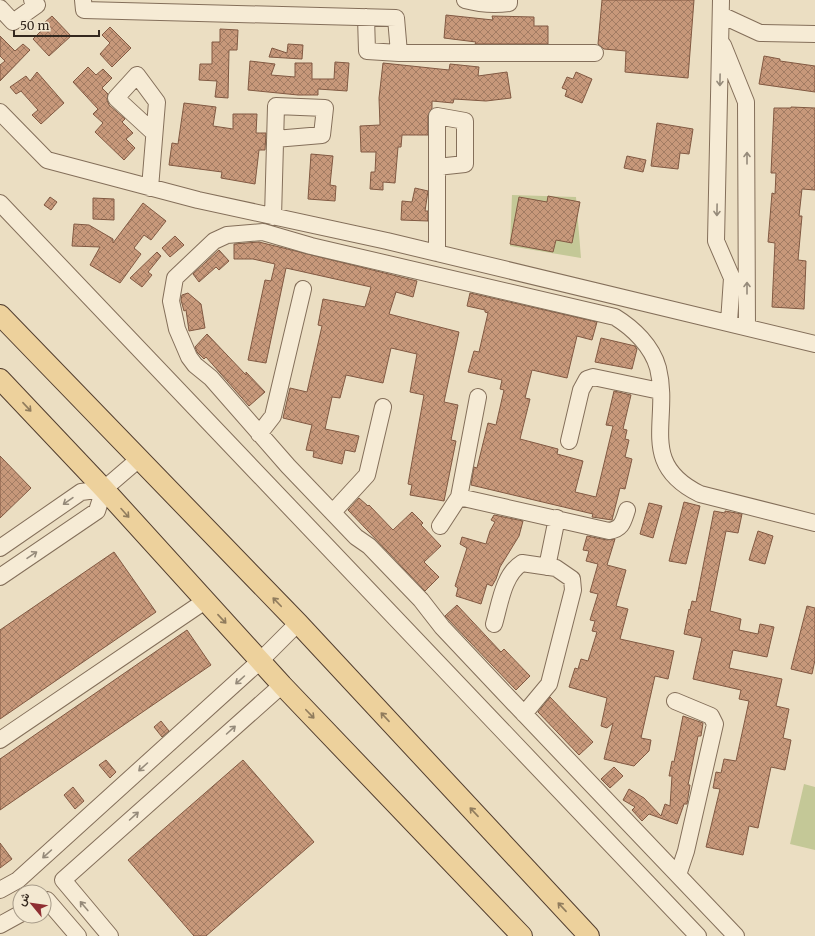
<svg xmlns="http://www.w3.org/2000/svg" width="815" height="936" viewBox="0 0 815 936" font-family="Merriweather,Vazirmatn,serif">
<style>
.green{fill:#c4c897}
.building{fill:url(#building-cross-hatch);stroke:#815942}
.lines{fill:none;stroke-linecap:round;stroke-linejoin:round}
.minor-casing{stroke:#846f5a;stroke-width:18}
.major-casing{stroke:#523e2f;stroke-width:22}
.minor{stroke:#f6ebd5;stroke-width:16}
.major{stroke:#edd19c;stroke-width:20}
.oneway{stroke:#958a7a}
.oneway2{stroke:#907c5d}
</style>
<defs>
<pattern id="building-cross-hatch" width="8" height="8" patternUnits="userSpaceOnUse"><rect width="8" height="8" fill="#c7987a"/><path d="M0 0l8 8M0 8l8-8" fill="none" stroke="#a27c63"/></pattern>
</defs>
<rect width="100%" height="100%" fill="#ebdec2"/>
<path class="green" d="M512 195 576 197 581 258 510 246Z
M804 784 815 787V850L790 844Z"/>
<path class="building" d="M602 0H694L688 78 625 72 626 51 604 49 598 44Z
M446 15 493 20 492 16 534 17V26H548V44H475L476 42 444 38Z
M52 16 71 36 49 56 33 39 46 26 44 23Z
M110 27 131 48 112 67 100 54 110 43 102 35Z
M220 29 238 30 237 50H229L228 98 215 97 217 81 199 80 200 64H212V42H220Z
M0 36 15 51 23 44 30 50 0 81V65L5 61 0 56Z
M288 44 303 45 302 59 269 57 272 48 287 53Z
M764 56 780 59V61L815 66V92L759 84Z
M250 61 275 64 271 75 295 77V63H312V79H334L335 62 349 63 347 91 318 89V95H298L248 90Z
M383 63 449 70 450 64 479 67 478 76 507 72 511 98 486 101 454 99 453 103 432 101V108L428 116V135H402L401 147H398L395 183 383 182V190L370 189 371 172H375L376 152H361L360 126 380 125 379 98Z
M88 67 96 75 103 69 112 78 102 88 108 94 107 100 109 105 125 119 122 122 133 133 126 139 135 148 124 160 95 132 103 123 93 114 98 109 73 82Z
M37 72 64 103 41 124 32 115 38 110 21 91 16 94 10 87 26 76 30 81Z
M576 72 592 79 582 103 565 96 567 90 562 88 567 77 573 79Z
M184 103 216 107 213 126 233 129V114H257L256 133H266L265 150H259L255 184 221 178 222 172 169 165 172 143 178 144Z
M791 107 815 108V190L802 189 799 216H802L798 260 806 261 804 309 772 307 775 243 768 242 772 193 775 194 776 173H771L774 108H791Z
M657 123 693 129 689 154 680 153 678 169 651 166Z
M311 154 333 156 330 185 336 186 335 201 308 199Z
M627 156 646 160 643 172 624 168Z
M415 188 428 191 425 211H428V221L401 220 402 201 412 202Z
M548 196 580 202 572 243 556 240 553 252 510 244 519 197 547 202Z
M50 197 57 202 51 210 44 205Z
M93 198 114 199V220L93 219Z
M143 203 166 221 151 240 144 235 134 248 141 254 120 283 90 265 100 247 72 246 74 224 89 225 113 239V243Z
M175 236 184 245 170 257 162 248Z
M259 242 417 281 413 297 396 292 389 314 459 332 444 402 458 405 451 440 456 441 444 501 410 495 412 485 408 484 424 395 410 392 417 354 391 348 383 383 346 375 340 398 332 397 325 429 359 436 355 452 345 450 342 464 313 457 314 451 306 450 312 425 283 418 290 388 307 392 322 326 318 325 323 299 365 307 371 287 286 268 266 363 248 360 265 280 271 281 275 264 253 259H234V244Z
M219 250 229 261 219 270 216 267 199 282 193 274Z
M157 252 161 256 148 272 152 275 142 287 130 278Z
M188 293 201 304 205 328 189 331 186 310 184 311 181 300 182 295Z
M470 293 597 322 592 340 577 336 567 378 532 370 525 398 530 399 520 439 558 449 557 454 583 461 575 492 596 497 613 426 606 425 614 391 631 395 623 429 627 430 625 439 629 440 625 457 632 459 625 489 620 488 612 520 592 517 593 514 471 485 474 467 477 468 488 423 496 425 504 390 500 389 502 380 468 372 474 351 479 352 488 313 485 312V310L467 306Z
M207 334 246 375V372L265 392 249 406 206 357 204 359 197 352 195 347Z
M601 338 635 346 637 349 632 369 595 362Z
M0 456 31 488 0 518Z
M359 498 368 506 369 505 393 530 412 512 423 523 421 525 441 546 424 562 439 577 425 591 348 510Z
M684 502 700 506 686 564 669 561Z
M649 503 662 506 653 538 640 534Z
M714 511 725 513V511L742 514 738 533 726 531 710 611 741 619 739 630 758 634 760 624 774 627 767 657 733 650 729 668 782 679 776 706 789 709 783 738 791 740 785 770 771 767 758 828 749 826 743 855 706 847 720 789 713 788 716 772 721 773 724 759 736 761 749 701 739 699 741 690 693 679 702 638 684 634 689 609 690 610 692 601 696 602Z
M494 515 523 521 519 536 500 567 496 579 492 586 487 584 481 604 456 596 458 588 455 586 467 548 460 544 462 537 486 544 490 531 495 522 491 520Z
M758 531 773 536 765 564 749 560Z
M587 536 607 540 615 539 607 565 626 570 616 606 628 609 620 639 674 651 668 679 655 676 641 738 651 740 649 751 634 766 604 759 613 723 607 728 601 726 607 698 569 687 575 668 578 669 581 659 588 661 597 632 592 631 595 621 590 620 598 594 590 592 598 564 586 561 589 551 583 550Z
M114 552 156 612 0 719V630Z
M457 605 501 652 504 649 530 676 516 690 445 616Z
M807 606 815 608V660L812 674 791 669Z
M187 630 211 665 0 810V759Z
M550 697 593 742 579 755 538 712Z
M683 716 703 723 701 736H698L688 785H690L687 804H684L677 824 649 814 642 821 632 810 635 807 623 800 629 789 644 798 661 816 665 804 670 806 672 776H669L672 761 674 762Z
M161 721 169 731 162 737 154 727Z
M106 760 116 772 110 778 99 765Z
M243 760 314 842 206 936H194L128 860Z
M614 767 623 776 610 788 601 779Z
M73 787 84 801 75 809 64 795Z
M0 843 12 859 0 868Z"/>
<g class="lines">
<g class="minor-casing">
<path id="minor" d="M83 0 84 10 396 18 399 53H595
M465 0C480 4 494 5 509 3V0
M721 0 716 241 732 278 729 322
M0 8 13 22 37 5 32 0
M721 15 760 33 815 34
M366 17 367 51 399 53
M723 45 746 102 747 327
M0 112 47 160 198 200 387 241 815 344
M150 188 157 102 137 75 116 98 154 133
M0 203 698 936
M273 217 276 106 325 108 322 135 275 139
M437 253V116L465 121V164L437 167
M259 434 273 416 303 289
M569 441 581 390 587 379 593 377 660 391
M459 497 609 531C622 529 623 522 627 510
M333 512 367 475 383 407
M440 526 459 497 478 397
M0 548 81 492 104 489
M547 567 557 518
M0 577 97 511 104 489 139 459
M494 624C500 604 503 575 522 563L556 568 572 579 573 590 549 684 524 714
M675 701 711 716 715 724 686 851 678 875
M0 740 205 601
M0 890 18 880 261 660 298 623
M47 900 78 936
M0 925 20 914
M110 936 63 880 282 685
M736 936 508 697 442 627 421 600 369 546 356 537 288 466 211 378 195 365 189 357 177 329 171 301 175 278 214 241 227 235 263 232 311 246 615 317C633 328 652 346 658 368 671 420 637 463 700 494L815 523"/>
</g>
<g class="major-casing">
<path id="major" d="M0 315 298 623 589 936
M0 379 104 489 282 685 522 936"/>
</g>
<use href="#minor" class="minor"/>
<use href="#major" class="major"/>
</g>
<defs><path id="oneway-shaft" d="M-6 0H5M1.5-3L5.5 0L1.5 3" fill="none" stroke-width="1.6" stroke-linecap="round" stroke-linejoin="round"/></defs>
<g class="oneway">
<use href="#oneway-shaft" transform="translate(720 80) rotate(91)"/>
<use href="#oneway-shaft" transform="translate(747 158) rotate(-90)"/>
<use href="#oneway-shaft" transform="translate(717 210) rotate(91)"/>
<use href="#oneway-shaft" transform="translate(747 288) rotate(-90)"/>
<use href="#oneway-shaft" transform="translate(68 501) rotate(145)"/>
<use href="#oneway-shaft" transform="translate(32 555) rotate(-34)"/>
<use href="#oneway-shaft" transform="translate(240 680) rotate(138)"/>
<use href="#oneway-shaft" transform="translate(231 730) rotate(-42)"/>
<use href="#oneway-shaft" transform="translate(143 767) rotate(138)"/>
<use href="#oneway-shaft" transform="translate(134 816) rotate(-42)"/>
<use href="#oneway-shaft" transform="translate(47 854) rotate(138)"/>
<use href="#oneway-shaft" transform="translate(84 906) rotate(-130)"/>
</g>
<g class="oneway2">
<use href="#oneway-shaft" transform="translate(27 407) rotate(47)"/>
<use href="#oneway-shaft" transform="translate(125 513) rotate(48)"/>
<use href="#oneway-shaft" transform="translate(277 602) rotate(-134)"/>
<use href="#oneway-shaft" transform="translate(222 619) rotate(47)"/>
<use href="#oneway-shaft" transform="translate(310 714) rotate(46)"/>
<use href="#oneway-shaft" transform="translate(385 717) rotate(-133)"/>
<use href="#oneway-shaft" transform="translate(474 812) rotate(-133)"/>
<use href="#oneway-shaft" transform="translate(562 907) rotate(-133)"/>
</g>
<g transform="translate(32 904) rotate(299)"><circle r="19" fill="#f3e8d1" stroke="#a79b89"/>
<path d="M0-3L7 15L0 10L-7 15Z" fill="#8f2e32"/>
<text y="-6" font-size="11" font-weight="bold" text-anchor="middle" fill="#34281e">ش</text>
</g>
<path d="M14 30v6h85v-6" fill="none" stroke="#34281e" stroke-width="2"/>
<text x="20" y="30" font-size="12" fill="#34281e" stroke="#f3e8d1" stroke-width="3" paint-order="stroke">50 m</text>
</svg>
